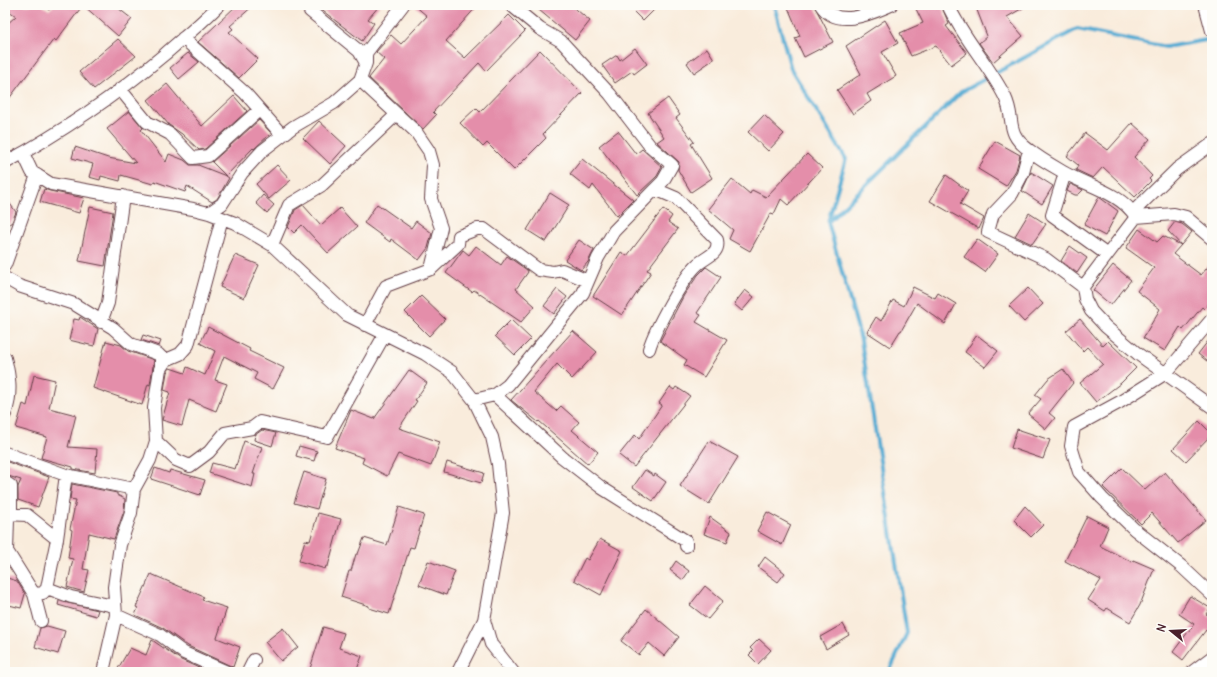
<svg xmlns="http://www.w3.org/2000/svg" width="1217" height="677" viewBox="0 0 1217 677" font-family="Delius,sans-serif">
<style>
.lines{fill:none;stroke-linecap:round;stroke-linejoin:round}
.stream{stroke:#57acd3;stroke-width:4}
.building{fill:#e48eaa}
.minor-casing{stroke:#643e46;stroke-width:14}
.minor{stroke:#fff;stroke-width:12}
</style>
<rect width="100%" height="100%" fill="#fdfcf7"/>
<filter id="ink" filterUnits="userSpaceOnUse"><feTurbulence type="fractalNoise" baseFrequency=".025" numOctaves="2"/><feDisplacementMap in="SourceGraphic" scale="8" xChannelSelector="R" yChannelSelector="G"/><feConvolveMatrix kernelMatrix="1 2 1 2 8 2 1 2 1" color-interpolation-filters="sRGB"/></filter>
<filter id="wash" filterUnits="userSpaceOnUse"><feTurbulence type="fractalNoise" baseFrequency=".012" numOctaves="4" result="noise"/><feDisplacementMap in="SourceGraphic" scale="16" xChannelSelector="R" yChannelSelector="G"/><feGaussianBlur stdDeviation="0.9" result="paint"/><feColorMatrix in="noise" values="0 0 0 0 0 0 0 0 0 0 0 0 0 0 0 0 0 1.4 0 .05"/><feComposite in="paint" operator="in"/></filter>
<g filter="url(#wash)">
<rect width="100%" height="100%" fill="#f9ecdc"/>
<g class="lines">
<path class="stream" d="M774 5 791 69 846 159 828 222 861 340 907 633 889 672
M830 220 961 92 1077 29 1166 47 1212 39"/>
</g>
<g id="blocks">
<path class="building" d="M5 5H42L49 10 54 5H114L132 19 118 36 83 5 56 41 54 39 5 104V26L16 16 5 8Z
M237 5H254L230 26 233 29 229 32 258 59 239 78 198 42Z
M315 5H380L368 19 374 23 362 41Z
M414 5H478L446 41 465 58 509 15 525 31 486 71 479 63 433 112 436 115 423 129 369 78 384 59 376 52 391 35 401 44 427 16Z
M533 5H571L590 21 575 40Z
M627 5H659L643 21Z
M787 5H814L833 42 804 57 795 38 800 36Z
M914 5H941L949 24 946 26 967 53 951 65 936 46 911 56 900 33 923 23Z
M975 5H1028L1007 17 1023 36 993 62 979 43 987 36Z
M885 20 898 43 882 52 896 76 867 94 871 101 853 114 837 90 861 74 846 46Z
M118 39 136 56 94 89 79 72Z
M635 48 647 64 634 74 632 71 615 83 602 65 617 55 620 60Z
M707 48 714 59 694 73 687 63Z
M540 50 582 93 543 134 546 138 514 170 487 143 483 147 460 123 476 108 480 112Z
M188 53 199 62 179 79 170 68Z
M167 84 202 126 234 96 247 111 205 149 199 150 182 134 169 125 148 100Z
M668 98 680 115 676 118 694 142 691 144 712 178 691 192 678 170 679 162 657 142 664 137 648 113Z
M129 111 143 128 141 130 166 162 169 154 184 160 190 165H198L226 176 212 162 259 120 271 133 254 149 253 148 226 176 229 178 217 199 212 202 187 186 185 192 154 181 153 184 121 175 120 181 101 176 100 180 89 177 93 164 72 158 75 147 108 158 136 163 107 129Z
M764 115 784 134 768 151 748 132Z
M319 121 346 146 330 164 303 138Z
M1132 123 1150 139 1134 157 1152 176 1149 179 1151 181 1135 197 1103 167 1093 178 1076 170 1078 165 1067 156 1085 133 1108 150Z
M618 131 636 154 642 149 662 167 657 176 637 195 599 146Z
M995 141 1020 155 1016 170 1006 186 978 169Z
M807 154 822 168 788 205 781 199 774 214 771 213 750 251 729 239 733 230 708 209 732 179 750 194 752 190 766 197Z
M582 159 633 200 617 216 593 185 590 190 570 174Z
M277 165 291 180 269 199 256 184Z
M1031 172 1053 186 1042 204 1022 191Z
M946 175 968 191 960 204 984 218 979 229 930 201Z
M1070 184H1071L1083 190 1078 195H1075L1067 191Z
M44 189 50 191 84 198 79 213 40 202Z
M550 193 569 205 546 242 527 230Z
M263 195 274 205 267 213 256 203Z
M5 197 16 212 12 222 5 227Z
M1099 197 1118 211 1105 236 1084 225Z
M377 204 411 228 416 221 432 233 428 248 419 260 391 239 390 242 364 223Z
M303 205 321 225 340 208 357 227 328 253 302 225 294 233 288 227 295 210Z
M90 207 113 212 105 266 79 261Z
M663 209 672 216 668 222 678 229 647 270 651 272 622 315 593 296 621 252 627 256Z
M1029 213 1046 224 1032 244 1015 236Z
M1175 222 1182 224 1192 232 1181 245 1168 231Z
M1139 229 1157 242 1163 236 1181 245 1173 254 1201 275 1212 262V300L1204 309 1202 307 1183 330 1180 327 1165 351 1143 338 1160 309 1137 291 1154 268 1126 248Z
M977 239 998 254 985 272 964 257Z
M579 240 594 250 588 262 581 270 565 260Z
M476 246 501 265 507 256 527 270 528 272 516 289 535 306 521 322 474 290 472 292 446 273 463 250 469 255Z
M1070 246 1087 258 1077 273 1061 261Z
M235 255 259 265 244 298 220 287Z
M1113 265 1131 280 1111 305 1093 290Z
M706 267 721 277 697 313 701 315 696 322 727 340 704 377 684 365 687 360 660 341 684 295 698 275Z
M913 287 935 298 938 293 956 304 945 324 917 303 901 331H900L890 347 867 332 876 317 881 321 893 300 904 306Z
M1028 288 1043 304 1024 322 1009 306Z
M557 289 567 297 554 314 544 306Z
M745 290 754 297 742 311 734 304Z
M421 296 445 319 429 336 405 312Z
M80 317 98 329 94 346 69 340 74 319 79 320Z
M1080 319 1103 346 1108 341 1136 368 1121 383 1096 402 1080 383 1103 364 1087 347 1083 351 1066 331Z
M511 320 531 339 515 355 495 336Z
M208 327 250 349 249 351 284 368 273 389 254 379 257 373 224 356 215 380 227 384 216 411 189 400 182 426 162 420 170 392 164 390 167 372 170 368 185 373 187 367 205 375 215 351 200 343Z
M573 331 597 352 572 379 557 364 534 392 556 411 561 406 579 422 572 430 598 452 588 464 539 421 538 422 511 400Z
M143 335 161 341 159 346 141 340Z
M977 335 998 351 985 367 965 352Z
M1212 336V365L1198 354Z
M106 341 121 345 128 351 154 360 150 385 148 384 142 405 93 388Z
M1063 369 1073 383 1049 413 1055 418 1046 429 1028 414 1041 399 1035 395 1048 379Z
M409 370 427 383 415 400 417 401 399 428 440 442 431 466 398 454 387 476 362 463 364 458 335 448 351 410 374 419Z
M34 375 55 380 49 408 76 415 68 447 97 449 95 473 73 469V467L41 458 47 437 16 428 23 404 27 406Z
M670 387 674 390 676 387 690 396 634 467 619 455 635 435 639 439 662 405 659 403Z
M1199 421 1212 434 1186 461 1173 449Z
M1017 429 1050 440 1043 459 1011 448Z
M262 430 276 433 272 446 254 440 255 435Z
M244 441 262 447 253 474H255L252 487 209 473 212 463 235 469Z
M709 441 738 457 709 504 680 486Z
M299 446 317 451 314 461 296 456Z
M5 461 49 477 38 507 18 500V487L21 480 5 475Z
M447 462 484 473 481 483 444 472Z
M155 468 169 473 170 470 205 480 200 495 151 479Z
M1122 468 1145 490 1165 472 1206 520 1178 543 1152 513 1141 524 1103 487Z
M645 470 654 476 655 474 666 482 653 501 633 487Z
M304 472 326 479 317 509 294 503Z
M72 484 117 493V495L125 499 124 511 114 539 89 533 83 569 89 570 84 592 67 587 73 559 68 558 72 530 70 529 76 500 70 499Z
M1025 506 1043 525 1031 537 1014 520Z
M399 507 424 515 414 548 410 547 389 614 369 608V606L341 597 349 571H351L356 554H358L364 538 387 545Z
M767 512 791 525 782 545 757 531Z
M318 513 341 519 328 566H326L325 569 299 561 305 540 310 541Z
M1087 516 1108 527 1100 546 1132 562 1133 560 1154 569 1140 605 1130 622 1107 608 1105 611 1088 600 1101 580 1065 561Z
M710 517 731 532 727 542 704 534Z
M600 539 622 551 601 595 574 580 585 558 588 560Z
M765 557 785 573 778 582 758 567Z
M428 561 455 571 446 595 419 585Z
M676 561 689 571 683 580 670 570Z
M151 574 204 597 202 600 227 608 217 638 240 647 233 667 188 646 163 628 135 615 138 608 136 607Z
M7 578 17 581 25 594 21 608 5 604V585Z
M705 586 723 601 708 619 690 605Z
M1190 596 1210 608 1206 614 1212 618V634L1206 630 1183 660 1173 652 1194 624 1179 614Z
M59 601 98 610 96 616 58 605Z
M646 609 679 637 664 656 649 643 639 655 621 641Z
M843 624 849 635 826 649 820 637Z
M47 626 65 631 58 654 35 647 40 628Z
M323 627 344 633 339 648 362 656 356 672H309Z
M283 628 298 647 281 661 265 642Z
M759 639 771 650 758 664 749 655 753 651 750 648Z
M152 640 181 660 208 672H116L130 648 146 655Z"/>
</g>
</g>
<g filter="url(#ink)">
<use href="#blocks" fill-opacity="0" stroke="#643e46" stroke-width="1"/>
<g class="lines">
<g class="minor-casing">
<path id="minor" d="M307 5 310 11 359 51 366 63
M511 5 540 29 561 41 610 94 650 146 672 165 663 181 655 189 676 198 717 240C720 254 707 256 698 264 683 277 655 329 649 349
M821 5C837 30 872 13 891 5
M948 5C963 38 989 65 1005 97 1016 120 1004 132 1029 150 1040 159 1053 166 1065 173 1088 186 1121 193 1136 217L1083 287 1085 299 1091 311 1106 327 1138 354 1212 407
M1205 5 1212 31
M183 38 245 93 282 135
M360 80 416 132 429 151 433 165 431 199 441 228 431 269
M120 89 147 122 170 134 193 158 208 156 259 110
M1029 150 1023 173 1012 194 993 214 988 232 1046 259 1083 287
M23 153 32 172 51 184 193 209 209 213 235 223 272 245 347 315 425 354 452 372 474 400 492 437 498 464 503 513 484 620 491 644 513 672
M5 163C62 132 115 96 165 54 183 38 202 23 219 5
M1065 173 1052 215 1106 254
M1133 212 1177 169 1212 144
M209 213 222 204 242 173 262 151 293 127 334 103 360 80 366 63V53L403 5
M1136 217 1174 214 1186 217 1212 239
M272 245 289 205 322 185 397 114
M5 265 37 175
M5 278 19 286 74 304 113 328 131 344 158 354 161 357V368
M1212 319 1166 373 1120 402 1074 427 1071 446 1079 472 1102 498 1134 529 1181 566 1212 595
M101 322 108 303 123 196
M365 325 386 286 431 269 458 244 459 236 477 229H484L539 270 553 272 562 270 588 281
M5 358C10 377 12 395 5 414
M495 395 562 457 602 488 686 541V546
M474 400 495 395 508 385 583 293 598 258 614 231 655 189
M156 441 176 460 190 466 209 452 225 433 252 428 260 422 327 437 385 334
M5 453 66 475 134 489
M5 482 11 486V514L8 519 7 551 5 556
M5 514 27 515 57 539
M7 551 34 594 41 621
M47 588 71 597 114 606
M34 594 43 593 47 588 57 539 66 475
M116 615 160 635 184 653 227 672
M103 672 116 615 114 587 120 545 131 513 134 489 150 460 156 441 154 408 160 369 166 360 180 354 188 345 222 218
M248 672 254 660
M458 672 484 620
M1192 672 1212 657"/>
</g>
<use href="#minor" class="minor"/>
</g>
</g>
<rect width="1217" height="677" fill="none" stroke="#fdfcf7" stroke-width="20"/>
<g transform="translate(1171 631) rotate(288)" stroke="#fdfcf7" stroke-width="3" paint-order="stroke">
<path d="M0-3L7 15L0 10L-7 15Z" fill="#4a1f2b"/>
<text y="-6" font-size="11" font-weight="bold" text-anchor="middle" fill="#4a1f2b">N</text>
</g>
</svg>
